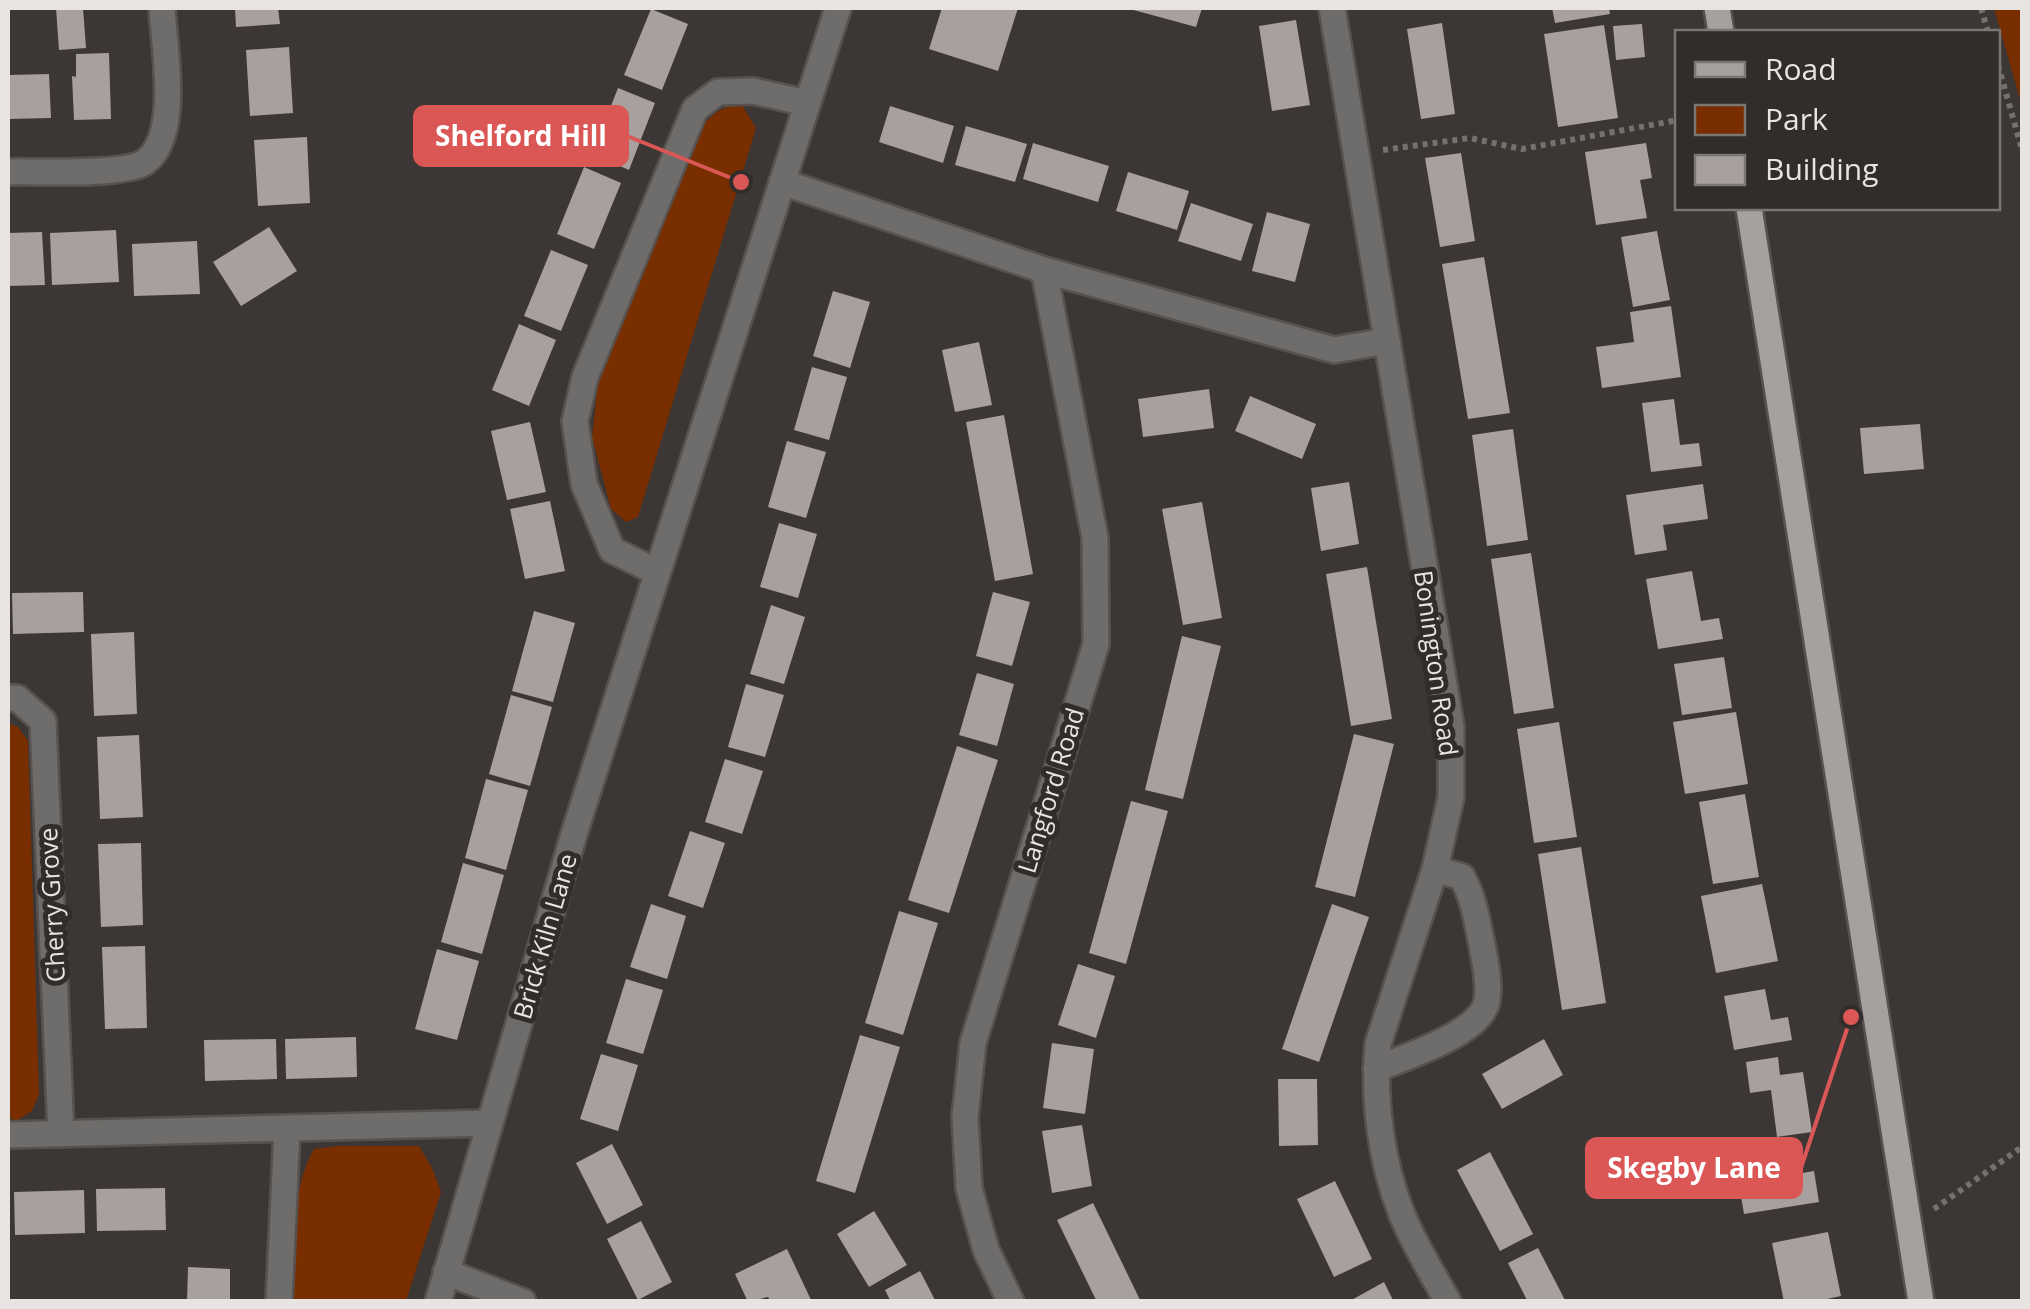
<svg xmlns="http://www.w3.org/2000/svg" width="2030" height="1309" viewBox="0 0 2030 1309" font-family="'Open Sans',sans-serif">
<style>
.green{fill:#792e00}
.building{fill:#a7a09e}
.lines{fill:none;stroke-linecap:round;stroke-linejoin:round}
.minor-casing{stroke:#575250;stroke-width:30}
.major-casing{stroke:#575250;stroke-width:30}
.path{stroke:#76716f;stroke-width:6;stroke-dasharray:5 5;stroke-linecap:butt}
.minor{stroke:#6f6d6b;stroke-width:25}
.major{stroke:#a6a09e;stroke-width:25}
.labels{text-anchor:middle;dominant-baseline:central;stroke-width:10;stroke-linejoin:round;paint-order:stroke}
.street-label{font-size:25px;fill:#e7e4e2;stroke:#322c2a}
.leader{fill:none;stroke:#da5756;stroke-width:4}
.callout-dot{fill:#da5756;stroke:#322c2a;stroke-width:4}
.callout{fill:#da5756;stroke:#da5756;stroke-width:4}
.callout-label{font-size:28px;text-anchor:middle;font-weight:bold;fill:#fff}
</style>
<rect width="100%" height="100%" fill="#3c3634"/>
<path class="green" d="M1994 8H2019L2022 13V106Z
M740 102 756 128 638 517 626 522 611 509 592 437 598 383 704 123 718 111Z
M8 723 18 727 28 741 39 1094 32 1111 16 1121 8 1117Z
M338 1146H419L432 1168 441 1192 406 1301H294C295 1252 289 1193 314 1149Z"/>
<path class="building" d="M56 8H83L86 48 59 50Z
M235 8H278L280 24 236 27Z
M942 8H1018L998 71 929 49Z
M1552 8H1609L1610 14 1555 23Z
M651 9 688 24 662 90 624 75Z
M1130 9V8H1202L1196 27Z
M1296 20 1310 105 1272 111 1259 26Z
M1442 23 1455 114 1421 119 1407 29Z
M1642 24 1645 57 1616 60 1613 26Z
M1604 25 1618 118 1558 127 1544 34Z
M289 47 293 113 250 116 246 50Z
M109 53 111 119 74 120 72 76 76 77V54Z
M49 74 51 118 8 119V75Z
M618 88 655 103 629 170 592 154Z
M890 106 954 126 943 163 879 142Z
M966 126 1027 144 1015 182 955 165Z
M307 137 310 203 258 206 254 140Z
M1033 143 1109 166 1098 202 1023 179Z
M1646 143 1652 178 1640 180 1647 218 1596 225 1585 152Z
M1461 153 1475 241 1440 247 1425 158Z
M584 167 621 183 594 249 557 234Z
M1128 172 1189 191 1177 230 1116 211Z
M1191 203 1253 224 1241 261 1178 241Z
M1267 212 1310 224 1295 282 1252 271Z
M269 227 297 271 241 306 213 262Z
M116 230 119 282 52 285 50 233Z
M1657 231 1670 300 1633 307 1621 237Z
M42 232 45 285 8 286V233Z
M197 241 200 294 134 296 132 244Z
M551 250 588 265 561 331 524 316Z
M1484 257 1510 413 1468 419 1442 264Z
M833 291 870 302 850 368 813 356Z
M1671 306 1681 377 1602 388 1596 347 1634 342 1630 312Z
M519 324 556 340 529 406 492 390Z
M979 342 992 405 955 412 942 350Z
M812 367 847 377 829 440 794 430Z
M1209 389 1214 428 1143 437 1138 399Z
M1250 396 1316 424 1302 459 1235 431Z
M1674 399 1680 445 1699 443 1702 466 1651 472 1642 403Z
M1004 415 1033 574 995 581 966 422Z
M530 422 546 492 507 500 491 431Z
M1920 424 1924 469 1864 474 1860 428Z
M1513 429 1528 540 1487 546 1472 435Z
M787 441 826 452 806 518 768 507Z
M1349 482 1359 544 1321 551 1311 488Z
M1703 484 1708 519 1663 525 1667 550 1635 555 1626 495Z
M550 501 565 571 525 579 510 509Z
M1202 502 1222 618 1183 625 1162 509Z
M779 523 817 534 798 598 760 587Z
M1531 553 1554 708 1514 714 1491 559Z
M1367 567 1392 719 1351 726 1326 574Z
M1692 571 1701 621 1719 618 1723 639 1658 649 1646 579Z
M83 592 84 632 13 634 12 593Z
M993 592 1030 602 1012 666 976 656Z
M771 605 805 617 784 684 750 674Z
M534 611 575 623 553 702 512 691Z
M134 632 137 714 94 716 91 634Z
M1182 636 1221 646 1183 799 1145 790Z
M1724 657 1732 708 1682 715 1674 664Z
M977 673 1014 684 997 746 959 735Z
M746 684 784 695 765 757 728 747Z
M511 695 552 707 530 786 489 774Z
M1736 712 1748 784 1685 794 1673 722Z
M1559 722 1577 837 1534 843 1517 729Z
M1354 734 1394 744 1355 897 1315 887Z
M139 735 143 817 100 819 97 737Z
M957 746 998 760 949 913 908 900Z
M725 759 763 771 742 834 705 822Z
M486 779 528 790 506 870 465 858Z
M1745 794 1759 877 1713 884 1699 802Z
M1131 801 1168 811 1126 964 1089 953Z
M690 831 725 843 703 908 668 896Z
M141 843 143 925 101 927 98 844Z
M1581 847 1606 1003 1562 1010 1538 854Z
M463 863 504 875 482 954 441 942Z
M1762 884 1778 961 1716 973 1701 896Z
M651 904 686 916 667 979 630 967Z
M1332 904 1369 917 1319 1062 1282 1049Z
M899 911 938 923 903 1035 865 1023Z
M145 946 147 1028 105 1029 102 947Z
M437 949 479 961 457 1040 415 1029Z
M1078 964 1115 976 1096 1038 1058 1025Z
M626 979 663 990 643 1054 606 1043Z
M1765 989 1771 1020 1788 1017 1792 1040 1734 1050 1724 996Z
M860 1035 900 1047 855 1193 816 1181Z
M356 1037 357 1077 286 1079 285 1039Z
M276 1039 277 1079 205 1081 204 1040Z
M1544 1039 1563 1075 1502 1109 1482 1074Z
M1052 1043 1094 1049 1085 1114 1043 1108Z
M601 1054 638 1065 618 1131 580 1119Z
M1778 1057 1780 1075 1803 1072 1812 1132 1777 1137 1771 1090 1750 1093 1746 1062Z
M1278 1079H1317L1318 1145 1279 1146Z
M1082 1125 1092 1186 1052 1193 1042 1131Z
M612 1144 643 1205 607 1224 576 1163Z
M1762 1150 1767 1179 1814 1171 1819 1202 1744 1214 1734 1154Z
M1490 1152 1533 1234 1500 1251 1457 1170Z
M1335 1181 1372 1259 1334 1277 1297 1199Z
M165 1188 166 1230 97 1231 96 1189Z
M84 1190 85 1233 15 1235 14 1192Z
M1093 1203 1141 1302H1097L1057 1220Z
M874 1211 907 1265 869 1287 837 1234Z
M641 1221 672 1282 638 1300 607 1239Z
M1828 1232 1841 1296 1813 1302H1784L1772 1243Z
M1538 1248 1566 1302H1528L1508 1263Z
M787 1249 812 1302H771L768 1297 748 1302 735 1274Z
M188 1267 230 1269V1302H187Z
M920 1271 936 1302H891L885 1290Z
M1384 1282 1394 1302H1348Z"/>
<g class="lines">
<g class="minor-casing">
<path id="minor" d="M1332 8 1451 727V797L1435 869 1378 1044C1373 1099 1381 1161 1401 1212 1413 1243 1432 1272 1448 1302
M8 172C35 171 125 176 145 162 181 136 164 47 162 8
M782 182 1044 270 1334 350 1387 341
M657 572 612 550 584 484 575 421 585 377 695 109 718 92 753 91 807 103
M8 698H17L43 721 61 1134
M1376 1069C1404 1057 1483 1033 1487 1000 1490 983 1485 962 1482 945 1477 921 1474 899 1462 877L1435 869
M8 1135 490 1123
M446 1272 523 1302
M279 1302 287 1129
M438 1302 574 834 838 8
M1011 1302 986 1250 969 1188 965 1117 973 1043 1096 644 1095 538 1044 270"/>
</g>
<g class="major-casing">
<path id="major" d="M1717 8 1721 32
M1749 208 1921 1302"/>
</g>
<path class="path" d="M1981 8 1988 32
M1998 65 2022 150
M1383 150 1470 138 1522 149 1678 120
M1934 1209 2022 1147"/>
<use href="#minor" class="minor"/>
<use href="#major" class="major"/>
</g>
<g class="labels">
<g class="street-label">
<text transform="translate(1437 663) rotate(82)">Bonington Road</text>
<text transform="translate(1050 790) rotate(-73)">Langford Road</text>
<text transform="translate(51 905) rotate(-93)">Cherry Grove</text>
<text transform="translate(544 936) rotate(-74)">Brick Kiln Lane</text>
</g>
</g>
<path class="leader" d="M741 182L627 136M1851 1017L1801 1168"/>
<g class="callout-dot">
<circle cx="741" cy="182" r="10"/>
<circle cx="1851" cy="1017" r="10"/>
</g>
<g class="callout">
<rect x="415" y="107" width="212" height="58" rx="10"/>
<rect x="1587" y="1139" width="214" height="58" rx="10"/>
</g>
<g class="callout-label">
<text x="521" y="146">Shelford Hill</text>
<text x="1694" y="1178">Skegby Lane</text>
</g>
<rect width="2030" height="1309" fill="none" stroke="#e7e4e2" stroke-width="20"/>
<rect x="1675" y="30" width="325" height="180" fill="#322c2a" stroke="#7a7674" stroke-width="2.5"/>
<rect x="1695" y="62" width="50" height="15" fill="#a6a09e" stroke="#7a7674" stroke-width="2.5"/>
<text x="1765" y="80" font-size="30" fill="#e7e4e2">Road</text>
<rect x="1695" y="105" width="50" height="30" fill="#792e00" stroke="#7a7674" stroke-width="2.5"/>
<text x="1765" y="130" font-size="30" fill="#e7e4e2">Park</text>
<rect x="1695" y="155" width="50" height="30" fill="#a7a09e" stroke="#7a7674" stroke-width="2.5"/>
<text x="1765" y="180" font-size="30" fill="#e7e4e2">Building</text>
</svg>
